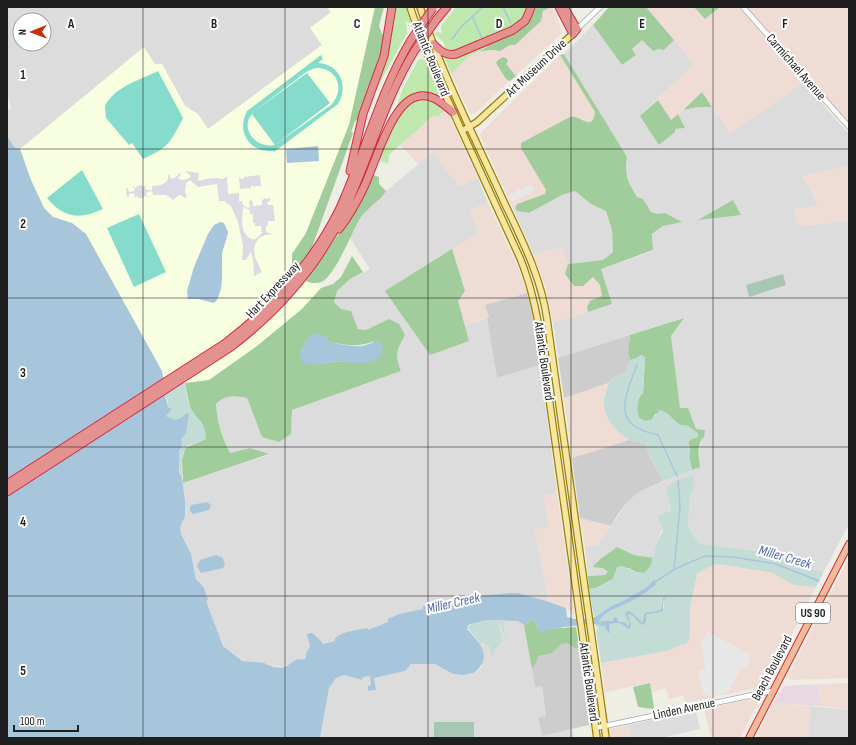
<svg xmlns="http://www.w3.org/2000/svg" width="856" height="745" viewBox="0 0 856 745" font-family="'Sofia Sans Condensed',sans-serif">
<style>
.residential{fill:#dddcdc;fill-rule:evenodd}
.commercial{fill:#efdcd5}
.industrial{fill:#e8d8e2}
.education{fill:#f8fee0}
.religious{fill:#cdcdcd}
.grass{fill:#bee8ad}
.forest{fill:#a0cd9b;fill-rule:evenodd}
.wetland{fill:#c3ddd6}
.cemetery{fill:#a7c7b3}
.pitch{fill:#86dccc;fill-rule:evenodd}
.parking{fill:#e7e7e7}
.plaza{fill:#dcdae5;fill-rule:evenodd}
.water{fill:#a7c5db}
.lines{fill:none;stroke-linecap:round;stroke-linejoin:round}
.stream{stroke:#a7c5db;stroke-width:1.5}
.tertiary-casing{stroke:#a6a6a6;stroke-width:6}
.primary-casing{stroke:#958305;stroke-width:8}
.trunk-casing{stroke:#d52b42;stroke-width:8}
.motorway-casing{stroke:#d52b42;stroke-width:9}
.tertiary{stroke:#fff;stroke-width:4.5}
.primary{stroke:#f9e5a1;stroke-width:5.5}
.trunk{stroke:#eebc98;stroke-width:6}
.motorway{stroke:#e49290;stroke-width:7}
.motorway-bridge-casing{stroke:#d52b42;stroke-width:9;stroke-linecap:butt}
.motorway-bridge{stroke:#e49290;stroke-width:7}
.grid{fill:none;stroke:#1f1f1f;stroke-width:1;stroke-opacity:0.55}
.labels{text-anchor:middle;dominant-baseline:central;stroke-width:4;stroke-linejoin:round;paint-order:stroke}
.shield{fill:#fff;stroke:#626262;stroke-width:1}
.shield-label{font-size:12px;font-weight:bold;fill:#1f1f1f}
.street-label{font-size:13px;fill:#1f1f1f;stroke:#fff}
.water-label{font-size:14px;font-style:italic;fill:#4e69ac;stroke:#fff}
.grid-label{font-size:13px;text-anchor:middle;font-weight:bold;fill:#1f1f1f;stroke:#fff;stroke-width:4;stroke-linejoin:round;paint-order:stroke}
</style>
<rect width="100%" height="100%" fill="#efeee5"/>
<path class="residential" d="M7 7H327L331 12 322 45 208 129 198 114 185 106 162 64 20 149 15 148 7 136V112L11 107 8 98H7ZM20 20H44V44H20Z
M593 25 622 65 636 55 632 49 642 39 653 51 658 49 664 50 674 40 695 64 640 116 674 129 684 128 678 114 683 110 699 107H712L730 133 803 82 849 134V166L803 176 819 206 794 209 799 226 849 221V524L823 573 797 562 758 551 700 544 693 535 688 526 690 499 695 482 693 475 668 489 671 507 657 542 654 558 634 555 617 547 610 553 597 561 594 566 603 568 609 572 605 575 588 576 585 547 599 544 628 501 641 491 680 474 700 467 699 453 701 440 705 430 696 429 693 424 680 409 671 336 683 318 558 358 553 323 612 304 601 269 653 251 652 235 663 226 681 222 665 213 658 214 651 212 643 199 637 197 631 187 625 170 626 157 564 54Z
M433 152 456 182 458 187 478 178 488 203 470 210 479 233 386 291 469 341 464 326 487 318 497 378 540 365 557 492 544 496 549 527 535 530 549 602 518 593 467 597 436 606 426 608 423 607 424 609 388 620V622L368 630V628L344 633 338 636 335 638V641L322 644 321 641 308 634 310 646 306 654V658L284 667 271 666 264 664 242 661 223 646 199 583 196 579 191 554 181 534 180 528 182 522 185 517V500L183 483 269 455 250 448 230 453 224 441 217 415 216 404 222 398 236 395 247 398 262 437 291 434 292 410 401 371 397 362 396 352 405 335 389 319 366 330 358 329 351 311 341 309 334 302 337 291 350 279 370 269 350 238 360 219 366 210 386 191Z
M575 191 591 204 606 211 612 230 613 252 603 260 568 264 562 247 534 255 513 209 515 208 517 211 529 213 562 195Z
M503 621H518L524 625 535 686 542 685 546 716 542 735 572 729 574 738H474V722H434V738H320L329 688 336 678 344 675 362 680 363 677 370 676 371 686 368 691 376 690 374 678 405 671 411 664H435L453 674 463 675 475 673 482 666V650L478 642 480 641 483 644 489 646 491 655 495 649 501 644 502 641 499 623 500 622 505 638 506 637Z
M810 706 849 710V738H808Z
M696 710 700 729 661 738H632L629 725Z"/>
<path class="commercial" d="M552 7 563 32 474 114H472L469 112 451 74 469 56 479 51 493 50 500 51 510 45 543 11Z
M646 7H849V124L809 79 730 133 702 92 671 120 658 100 695 64Z
M560 55 595 112 594 120 588 123 582 119 522 148 546 190V194L517 204 515 208 513 209 480 135 482 131Z
M446 109 478 178 458 187 456 182 433 152 418 164 400 145 421 127 431 117 439 116Z
M849 166V221L799 226 794 209 819 206 803 176Z
M488 203 517 265 527 293 485 305 489 317 464 326 458 301 465 291 452 249 479 233 470 210Z
M562 247 568 264 565 274 574 286H583L593 277 600 285 602 296 587 307 588 312 553 323 545 285 534 255Z
M608 383 604 399 618 432 629 440 572 458 564 398Z
M557 492 561 519 575 615 572 614 570 611 566 608 549 602 535 529 549 527 544 496Z
M580 518 611 526 599 544 585 547Z
M849 558V678L790 680 788 678V676Z
M718 564 773 573 794 584 816 587 766 686 685 703 683 696 669 699 666 688 652 692 650 683 605 692 601 663 667 651 678 646 686 644 690 638V608L697 574 711 566Z
M849 683V710L820 706 819 684Z
M761 697 740 738H711L704 709Z
M773 703 810 706 808 738H759L758 734Z
M629 725 632 738H611L609 729Z"/>
<path class="industrial" d="M819 684 820 706 773 703 784 686Z"/>
<path class="education" d="M327 7H375L349 125 306 233 292 254V266L299 275 306 281 318 283 321 288 302 309 257 346 209 380 175 384 171 380 163 377 72 223 53 217 44 208 31 181 20 149 144 47 155 64H162L185 106 198 114 208 129 322 45 310 28 331 12Z"/>
<path class="religious" d="M527 293 531 307 540 365 497 378 487 318 489 317 485 305Z
M630 335 628 353 630 360 626 371 609 381 608 383 564 398 558 358Z
M629 440 644 443 646 445 649 455 663 481 641 491 628 501 618 514 611 526 580 518 572 458Z
M524 625 538 630 576 627 589 725 542 736 538 718 546 716 542 686 535 687Z"/>
<path class="grass" d="M394 7H406L411 24 406 21 407 33 376 90 374 89Z
M456 7H529L520 23 451 53 445 49 444 43 435 34 437 32 442 33 441 26Z
M490 42 486 48 469 56 451 74 444 56Z
M425 59 442 98 440 99 429 94 395 111 403 88 418 60Z
M430 98 446 109 439 116 431 117 421 127 391 153 389 155 388 164 381 161 380 155 400 111 412 100Z"/>
<path class="forest" d="M375 7H384L379 26 383 36 381 55 358 120 355 121 351 132 353 133 311 250 302 264 292 266V254L306 233 349 125Z
M533 7H551L543 11 541 21 515 45H510L500 51 493 50 479 51 486 48 490 42 510 33Z
M609 7H646L674 40 664 50 658 49 653 51 642 40 632 49 636 55 622 65 593 25Z
M694 7H720L705 19Z
M564 54 627 157C624 175 628 182 637 197L643 199 651 212 658 214 665 213 682 222 663 226 652 234 653 250 601 269 612 304 588 312 587 307 590 301 602 296 600 285 593 277 583 286H574L565 274 568 264 603 260 613 252 612 230 606 211 591 204 575 191 562 195 529 213 517 211 515 208 517 204 545 194 546 190 521 148V143L570 117C582 115 592 133 595 112L560 55Z
M503 57 506 58 508 61 506 64 516 76 510 81 506 79 496 63 498 60Z
M702 92 712 107H699L683 110Z
M658 100 671 120 678 114 685 128 675 129V132L659 145 640 116Z
M373 175 379 177V184L386 191C380 201 368 207 361 217 352 231 335 277 321 282 316 284 310 283 306 281L346 223 365 191 367 190Z
M733 200 741 215 698 220Z
M452 249 465 291 458 301 469 341 430 355 385 291Z
M352 256 363 272 350 279 337 291 334 302 341 309 351 311 358 329 366 330 389 319 399 324 405 335C397 350 394 354 401 371L292 410 291 434 279 442 262 437 247 398C234 395 225 395 216 404 217 421 222 438 230 453L250 448 269 454 183 483 182 460 185 448 206 439 202 423 196 417 190 408 185 383 209 380 257 346 302 309 321 288 333 284 341 277ZM325 336 329 342C346 345 358 348 374 341L353 363 339 361 321 364 300 353 306 341Z
M684 318 671 336 680 408H688L696 429 705 430 704 437C696 444 699 457 700 467L692 470 689 458 690 447 688 443 690 440 688 426 680 425 675 421 655 414 652 420 645 421 639 418C636 409 636 399 643 393L645 358 641 355 635 359 630 360 628 353 630 335Z
M617 547 634 555 654 558 650 567 645 573 636 572 629 568H617L613 579 596 588 589 589 588 576 605 575 608 572 603 568 593 567C599 558 609 554 617 547Z
M532 619 537 625 538 630 576 627 579 648H575L567 643 561 644 552 653 538 656 537 661 532 668 524 625Z
M650 683 654 707 653 709 638 707 633 687Z"/>
<path class="wetland" d="M641 355 645 357 643 393 639 397 637 411 639 418 645 421 651 420 660 410 667 413 680 425 688 426 698 433V437L690 440 688 443 690 447 689 458 692 470 663 481 649 455 646 445 644 443 629 440 618 432 608 419 604 407V399L609 381 626 371 630 360 635 359Z
M185 383C186 391 187 401 191 408 197 420 207 424 206 439L187 446C180 453 182 469 182 478 174 462 181 435 183 417L175 420 166 416C167 409 170 402 165 395L172 390 175 384Z
M693 475 695 482 690 499 688 526 693 535 700 544 758 551 797 562 823 573 816 587 794 585 773 573 718 564 711 566 697 574 690 608V638L686 644 678 646 667 651 601 663 596 630 598 629 597 627 595 624 606 625 609 630V624L620 623 627 628 631 624 628 614H629L641 624 646 622V615L648 613H655L664 608 663 601 665 597 662 600 661 609C656 613 650 611 644 614L643 621 642 622 631 612 625 614 629 623 628 626C612 614 612 627 599 622 604 610 620 608 630 602 637 597 644 592 652 588L654 581 648 586 623 601 613 605 594 617 589 589 596 588 613 579 617 567 623 566 636 572 644 573 650 567 657 542 663 531 658 516 670 511 671 507 666 487 676 481Z
M486 620 503 621 506 637 505 638 500 622 499 623 502 641 501 644 495 649 493 656 491 655 489 646 478 641 467 627 472 624Z"/>
<path class="cemetery" d="M783 274 786 285 749 297 746 285Z
M434 722H474V738H434Z"/>
<path class="pitch" d="M321 55 323 59 318 63C340 64 349 86 338 104L274 152 273 151C250 153 236 132 247 111ZM315 68C337 67 346 89 331 105L275 145 330 103 307 73 252 113 306 72ZM252 114 275 145H274C257 149 239 129 252 114Z
M158 71 183 118C170 143 169 147 143 159L132 143 129 145 106 118 105 106C114 87 140 80 158 71Z
M82 170 103 209C80 220 63 218 47 198Z
M139 214 166 272 134 287 107 228Z"/>
<path class="parking" d="M531 184 535 190 512 202 509 195Z
M707 631 751 655 749 658 751 660 746 667 740 670 728 693 724 692 723 694 708 697 707 694 704 695 698 671 706 669 701 644Z"/>
<path class="plaza" d="M185 171 199 173 198 181 204 180V179L218 178 219 179H224L225 177H227L228 194 239 193V201H242L243 205 248 208 250 207 249 201 252 200 253 206 262 205V200L264 199V197L265 199 270 198V201L267 202 268 205H273L275 221H268V224L266 227V232L274 234 266 235 260 237 255 244 254 249 255 257 262 272 254 276 253 258 251 253H250L246 260H242L243 246 238 222 231 206 224 201H219L217 184 198 187 190 180 186 183 185 192 187 196 186 198 179 195 173 200 166 195H153L152 191 147 192 146 195 149 197 144 196 143 198H138L137 196 133 198 135 195 134 193 129 194V197H127L126 189 128 188 129 192 134 191 135 189 132 186 136 188 137 186 142 185 143 187 147 185 145 188 147 190H152V186L161 185 166 182 168 179V175H170V178L172 179 176 177 180 173 181 174 178 179 184 180 189 178 191 176ZM243 207 250 210V214H253V223H255V226H261V227L262 233 254 240 248 237 244 232 242 224Z
M260 175 261 187 260 186H255L254 188V186H251V188L240 189 239 177 241 179H244V177Z"/>
<path class="water" d="M7 136 15 148 20 149 31 180 44 208 53 217 72 223 86 234 162 371 163 377 171 380 175 384 172 390 165 395 168 407 172 409 166 416 175 420 183 417 186 413 189 414 186 433 181 439 182 442 181 448 179 450V472L182 478 185 500V517L182 522 180 528 181 534 191 554 196 579 204 588 208 600 206 601 223 646 242 661 265 663V664C270 666 279 669 285 667 290 665 293 660 299 659L300 660 306 658V654L310 646 307 634 312 633 321 641 323 644 335 641V638C343 631 357 630 368 628V630L388 622V619L399 614 423 609V606H426V608L436 606 467 597 511 593H518L546 601 566 608 567 617 575 619H585L595 617 613 605 623 601 648 586 654 580 656 584C650 591 638 597 630 602 620 608 604 610 599 622L601 623V621H604V623L605 621H613V618L616 617 618 621 626 623 628 626 629 623 625 614 628 611 631 612 642 622 643 621 644 614C649 610 656 613 661 609L663 598 667 597 663 601V611C657 614 651 612 646 615V622L643 625C637 623 634 615 628 614L631 624 630 629 627 628 620 623 609 624 610 627 609 630 610 633H609L605 628 606 625 603 626 595 624 564 627 540 632 538 630 537 625 532 619 524 625 518 621 486 620 468 625 467 629C482 645 493 658 473 674V673L463 675 453 674 435 664H411L405 671 374 678 376 690 368 691V686L371 685 370 676 363 677 362 680 344 675 336 678 329 688 320 738H7Z
M318 146 319 161 287 163 286 149Z
M220 222 224 223 228 232C227 240 222 249 222 257 222 269 224 295 214 303L198 299H188L187 291 194 267 208 234 214 225Z
M319 334 325 336 329 342C340 344 351 347 362 346 368 345 374 341 381 341 388 361 368 364 354 363 348 363 343 361 338 361 333 362 328 363 322 364 316 365 310 364 303 363L301 358 300 353 306 341 310 335Z
M207 502 211 505 209 510 193 514 190 511V508L191 505Z
M216 555 223 558 225 565 223 568 201 573 197 566 200 560Z"/>
<g class="lines">
<path class="stream" d="M503 7 511 23
M472 16 482 38
M452 39 461 27 483 7
M637 365C631 381 616 411 632 424 639 430 649 433 658 435L677 476
M674 569 680 508 678 480
M655 582 675 569 705 556 733 557 776 564 819 581"/>
<g class="tertiary-casing">
<path id="tertiary" d="M743 7 849 127
M577 29 600 7
M595 728 772 691"/>
</g>
<g class="primary-casing">
<path id="primary" d="M410 7 424 47 433 68 520 258C531 285 537 312 541 341L597 738
M420 7C442 74 475 138 504 202 522 240 541 277 547 319L606 738
M462 131 477 122 576 31"/>
</g>
<g class="trunk-casing">
<path id="trunk" d="M749 738 849 544"/>
</g>
<g class="motorway-casing">
<path id="motorway" d="M559 7 573 34
M564 7 577 29
M437 19 447 7
M433 44C440 51 446 56 456 54L513 30 525 21 528 15 531 7
M350 171 363 114 384 56 392 7
M339 229C349 216 357 202 364 187 375 164 391 104 416 97 431 92 442 103 453 112
M7 484 224 344C272 308 312 264 339 210 365 154 379 93 411 40
M7 492 231 347C278 311 317 267 343 214 369 160 383 102 415 50"/>
</g>
<use href="#tertiary" class="tertiary"/>
<use href="#primary" class="primary"/>
<use href="#trunk" class="trunk"/>
<use href="#motorway" class="motorway"/>
<g class="motorway-bridge-casing">
<path id="motorway-bridge" d="M411 40 433 8
M415 50 437 19"/>
</g>
<use href="#motorway-bridge" class="motorway-bridge"/>
</g>
<path class="grid" d="M143 7V738M285 7V738M428 7V738M571 7V738M713 7V738M7 149H849M7 298H849M7 447H849M7 596H849"/>
<g class="labels">
<rect class="shield" x="796" y="603" width="34" height="20" rx="3"/>
<g class="shield-label">
<text x="813" y="613">US 90</text>
</g>
<g class="street-label">
<text transform="translate(431 59) rotate(68)">Atlantic Boulevard</text>
<text transform="translate(796 67) rotate(49)">Carmichael Avenue</text>
<text transform="translate(536 68) rotate(-43)">Art Museum Drive</text>
<text transform="translate(273 290) rotate(-47)">Hart Expressway</text>
<text transform="translate(544 361) rotate(82)">Atlantic Boulevard</text>
<text transform="translate(772 668) rotate(-62)">Beach Boulevard</text>
<text transform="translate(589 682) rotate(82)">Atlantic Boulevard</text>
<text transform="translate(684 709) rotate(-12)">Linden Avenue</text>
</g>
<g class="water-label">
<text transform="translate(785 557) rotate(16)">Miller Creek</text>
<text transform="translate(453 603) rotate(-13)">Miller Creek</text>
</g>
</g>
<g class="grid-label">
<text x="71" y="28">A</text>
<text x="214" y="28">B</text>
<text x="357" y="28">C</text>
<text x="499" y="28">D</text>
<text x="642" y="28">E</text>
<text x="785" y="28">F</text>
<text x="23" y="79">1</text>
<text x="23" y="228">2</text>
<text x="23" y="377">3</text>
<text x="23" y="526">4</text>
<text x="23" y="675">5</text>
</g>
<rect width="856" height="745" fill="none" stroke="#1f1f1f" stroke-width="16"/>
<g transform="translate(32 32) rotate(269)"><circle r="19" fill="#ffffff" stroke="#a5a5a5"/>
<path d="M0-3L7 15L0 10L-7 15Z" fill="#c72f07"/>
<text y="-6" font-size="11" font-weight="bold" text-anchor="middle" fill="#1f1f1f">N</text>
</g>
<path d="M14 725v6h64v-6" fill="none" stroke="#1f1f1f" stroke-width="2"/>
<text x="20" y="725" font-size="12" fill="#1f1f1f" stroke="#ffffff" stroke-width="3" paint-order="stroke">100 m</text>
</svg>
